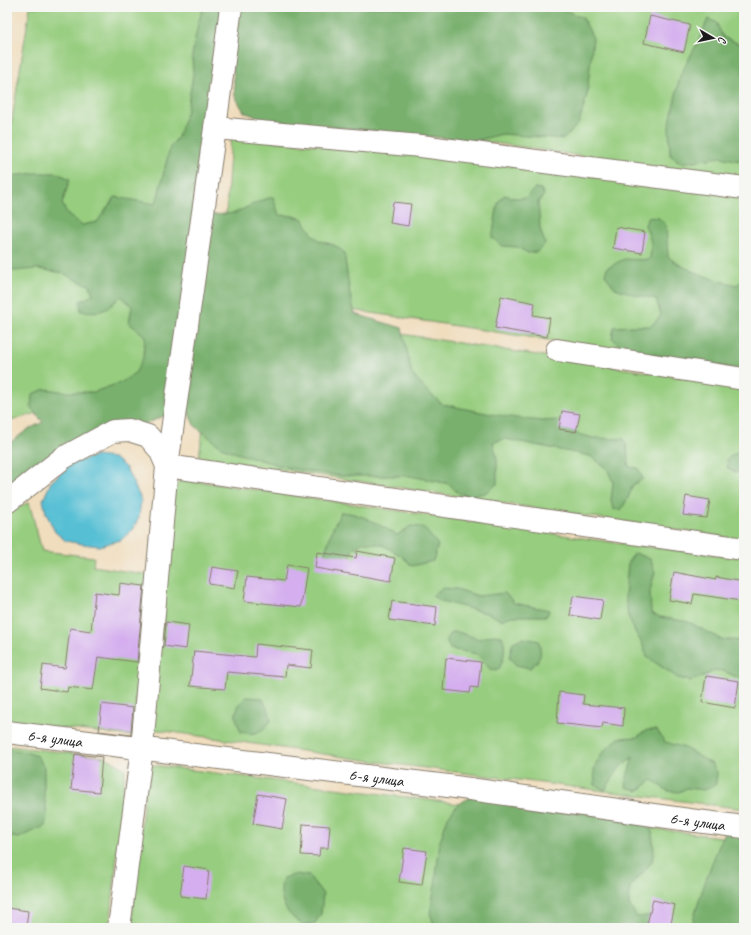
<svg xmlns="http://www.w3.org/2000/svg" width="751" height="935" viewBox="0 0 751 935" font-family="Caveat,sans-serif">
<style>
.green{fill:#97cd7f;stroke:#5a744e}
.forest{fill:#79b06e;stroke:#4a6645}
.water{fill:#57bfd4;stroke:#3a6e78}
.building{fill:#d4aeee}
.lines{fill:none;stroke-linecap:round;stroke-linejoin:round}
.minor-casing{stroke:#867c6c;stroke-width:24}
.minor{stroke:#fff;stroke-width:22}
.labels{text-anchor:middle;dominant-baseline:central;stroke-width:3;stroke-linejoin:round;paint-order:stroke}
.street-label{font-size:17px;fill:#1c1c1c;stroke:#f6f6f2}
</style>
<rect width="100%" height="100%" fill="#f6f6f2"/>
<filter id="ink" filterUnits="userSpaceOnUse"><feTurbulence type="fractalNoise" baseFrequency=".025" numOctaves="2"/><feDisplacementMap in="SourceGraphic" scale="8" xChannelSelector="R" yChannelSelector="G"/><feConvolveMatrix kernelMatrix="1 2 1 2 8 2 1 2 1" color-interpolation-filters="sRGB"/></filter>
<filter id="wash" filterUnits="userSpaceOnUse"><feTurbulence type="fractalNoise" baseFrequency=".012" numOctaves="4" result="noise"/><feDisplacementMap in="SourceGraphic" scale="16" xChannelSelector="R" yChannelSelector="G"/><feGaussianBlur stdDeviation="0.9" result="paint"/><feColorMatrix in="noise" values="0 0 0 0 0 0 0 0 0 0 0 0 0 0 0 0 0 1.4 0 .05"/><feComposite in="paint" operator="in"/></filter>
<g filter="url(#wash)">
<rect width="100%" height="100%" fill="#f0ddbd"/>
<path class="green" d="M30 7H209L158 377 7 422V150Z
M269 7H744V180L251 107Z
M231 137 415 154 744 195V370L221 290Z
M220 306 744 387V540L199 457Z
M182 479 624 544 744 558V809L378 762 151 729 174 486Z
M29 502 42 551 94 557 93 566 150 575 132 736 7 722V514Z
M7 746 106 757 125 769 110 928H7Z
M153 765 744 840V928H131L146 775Z"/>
<path class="forest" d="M203 7H227L201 202 214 215 235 213 262 200 273 197 279 215 293 216 303 219 313 235 320 241 334 245 344 252 350 294 355 314 402 328 412 374 427 391 442 404 480 412 516 418 542 421 558 420 574 433 593 438 624 439 627 447 629 467 638 468 643 479 633 485 628 498 621 510 613 509 611 501 613 482 607 468 590 456 505 439 493 442 497 459V484L485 493 469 496 458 493 449 484 410 476H341L289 468 236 453 221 447 194 425 187 409 177 410 130 431 7 498V445L27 430 43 422 31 408 32 394 45 389 67 392H94L122 382 136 372 143 358 145 336 129 323 132 306 121 296C105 312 103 313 81 311L80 301 93 295 90 285 80 282 63 273 39 269 13 271 7 270V178L10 176 37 173H57L70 179 62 204 69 216 82 225 97 222 115 197 156 204 170 147 178 137 187 110 193 75 192 55 198 24Z
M240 7H549L567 11 583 18 593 38 587 95 579 123 564 139 502 134 475 141 284 122 262 119 244 112 235 96 232 58Z
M708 19 716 22 723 37 744 46V162L721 157 681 163 670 155 669 127 680 76 699 40Z
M535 188 541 189 544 195 538 202 540 228 545 244 537 252 528 253 517 247 503 246 492 238 498 203 504 195 516 198H525Z
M648 217 659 218 666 225 668 257C690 273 712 279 737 285L744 278V371L688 358 662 356 640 353 621 347 612 338 614 327 632 326H651L661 315 656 299 636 295 615 288 605 275 607 268 624 259 649 260C653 246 651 239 645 225Z
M742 449H744V475L728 469 727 459Z
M341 512C362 513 379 525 397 535L411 526 423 527 438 545 433 561 412 566 403 557 383 545 364 542 352 549 348 568 321 564 333 528Z
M635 553 650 559 655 572 650 591 651 613 660 617 689 622 720 639 744 641V680L723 671 714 670 705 676 691 681 678 678 647 657 642 643 635 632 628 616 625 596 628 562Z
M442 588 457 589 478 596 505 593 514 603 549 610 547 616H512L501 620 490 614 441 601 432 596Z
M451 632H458L479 639 493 635 502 636C507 648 504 658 499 669L491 670 477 654 450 649 446 639Z
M523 638 539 641C542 656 541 659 530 668L516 665 509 657 513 642Z
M246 697 262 698 269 711 271 721C261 732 256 736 241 732 234 716 233 710 246 697Z
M647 730H657L665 742 685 748 712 764 717 772 716 784 704 790 687 788 679 792 668 791 652 780 638 791 626 787 627 777 633 757 620 767 605 790 595 785 594 768 603 752 619 738 637 737Z
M7 749 26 752 37 756 44 767V794L47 815 45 826 19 838 7 836Z
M471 797 638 819 652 831 654 850 652 862 630 887 629 905 637 917 655 915 666 928H448L434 925 430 913 435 885 440 841 448 817 458 804Z
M744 830V928H691C700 895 711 863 725 832Z
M297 874 309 876 323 894 321 914 315 923 303 925C285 914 277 899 283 878Z"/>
<path class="water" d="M95 456 114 458 126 468 141 499 139 517 133 529 121 540 99 546 82 544 66 541 55 532 46 513 43 500 51 482 71 464Z"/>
<g id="blocks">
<path class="building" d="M650 16 690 25 684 52 644 43Z
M393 202 411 204 408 226 390 223Z
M616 227 645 232 642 253 613 248Z
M501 296 535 303 533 315 550 318 547 337 495 328Z
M562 411 580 414 576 432 559 429Z
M686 496 710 500 707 518 683 515Z
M357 551 395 558 391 581 315 568 317 552 356 558Z
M287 565 307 568 301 607 244 601 247 577 284 581Z
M212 567 238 571 235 588 209 584Z
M674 572 716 580V577L744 582 741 601 694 594 692 604 669 600Z
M120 583 144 586 137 662 98 657 93 690 68 687 67 692 40 688 43 665 65 668 70 628 91 631 95 592 119 595Z
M573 596 603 600 600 620 570 615Z
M392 601 437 607 435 626 389 620Z
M166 622 189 625 186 649 164 646Z
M256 644 313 650 311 668 286 665 285 677 227 672 225 689 190 686 194 651 255 657Z
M446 658 481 662 478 688 471 687 470 693 443 690Z
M706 676 739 681 735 708 702 702Z
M559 692 584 695 583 704 624 708 623 726 603 723 602 728 557 723Z
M102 704 133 708 131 735 99 731Z
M75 754 102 757 99 792 71 789Z
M258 794 287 799 282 829 253 824Z
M303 824 330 826 328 848H320L319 856 301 855Z
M404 848 427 851 422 885 399 882Z
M184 866 209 870 206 899 180 896Z
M653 900 675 905 670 928H646Z
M7 908 28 911 26 928H7Z"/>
</g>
</g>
<g filter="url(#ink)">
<use href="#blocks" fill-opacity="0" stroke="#867c6c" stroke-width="1"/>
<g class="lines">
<g class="minor-casing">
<g id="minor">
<path d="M215 128 421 146 744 188"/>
<path d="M557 350 744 379"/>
<path d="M167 466 215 128 231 7"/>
<path d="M7 502 63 458 113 431 129 430 148 436 160 450 167 466"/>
<path id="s1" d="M7 732 448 786 689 820 744 827"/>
<path d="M119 928 142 748 167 466 744 549"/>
</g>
</g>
<use href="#minor" class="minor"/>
</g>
</g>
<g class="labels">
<g class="street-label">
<text stroke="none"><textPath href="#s1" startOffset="48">6-я улица</textPath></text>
<text stroke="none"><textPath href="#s1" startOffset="372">6-я улица</textPath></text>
<text stroke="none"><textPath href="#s1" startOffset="696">6-я улица</textPath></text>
</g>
</g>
<rect width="751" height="935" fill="none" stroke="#f6f6f2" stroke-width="24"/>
<g transform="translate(713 38) rotate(99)" stroke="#f6f6f2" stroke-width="3" paint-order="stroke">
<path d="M0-3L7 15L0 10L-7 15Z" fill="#1c1c1c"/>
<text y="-6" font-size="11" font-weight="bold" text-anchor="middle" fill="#1c1c1c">С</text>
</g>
</svg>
